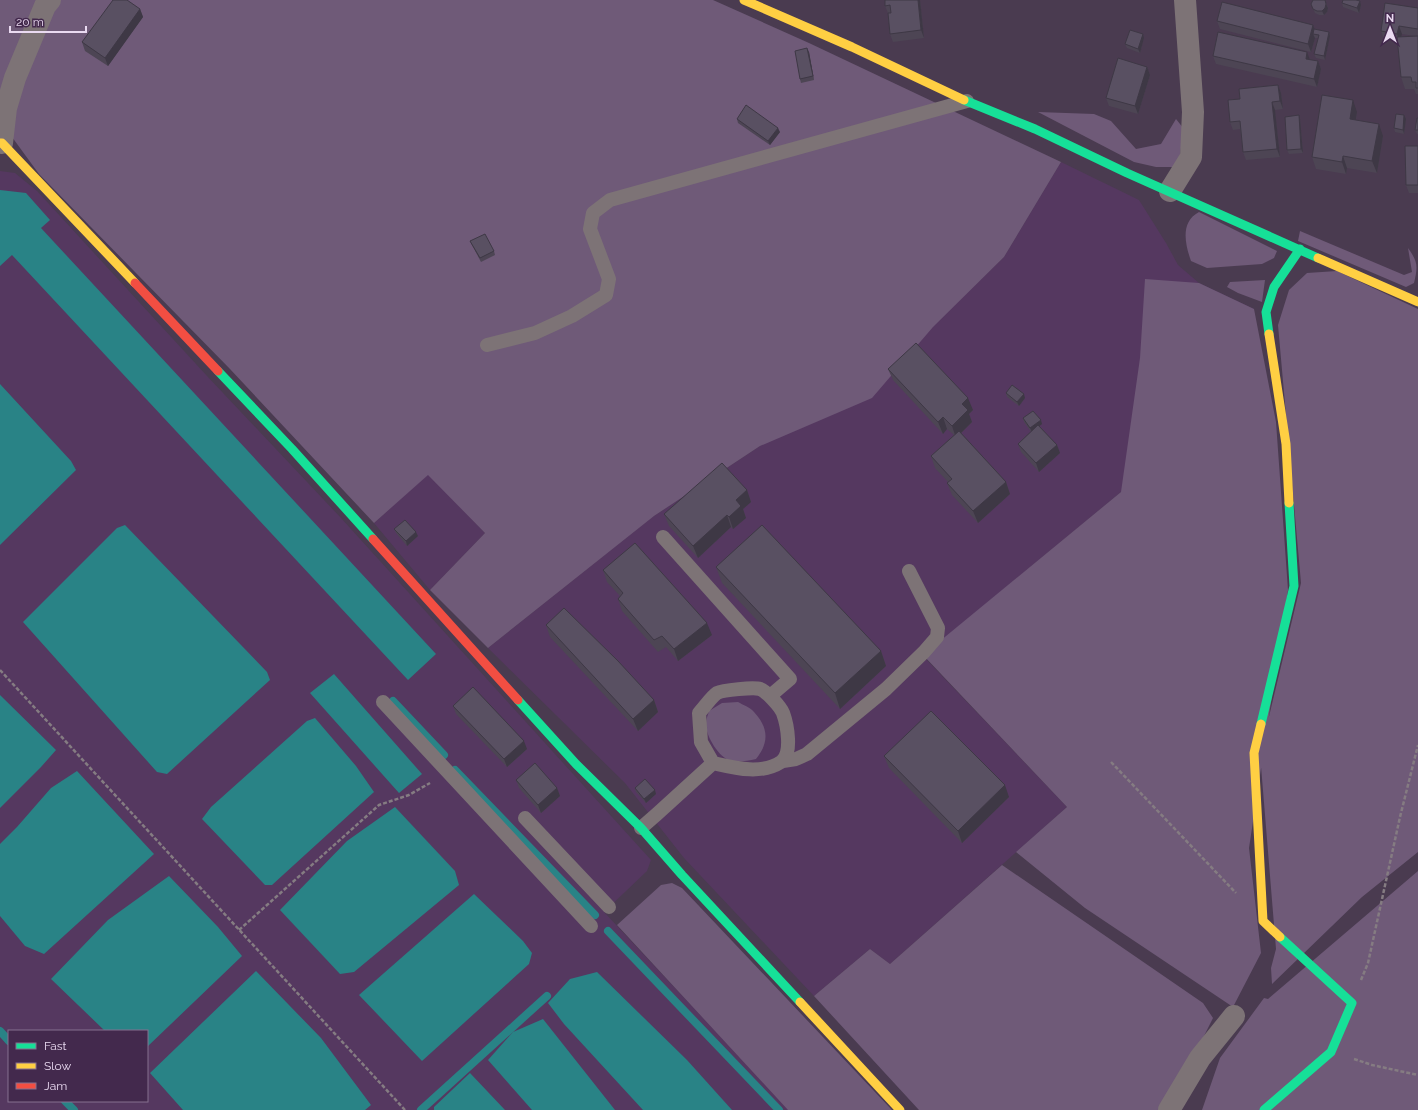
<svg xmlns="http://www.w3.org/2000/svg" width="1418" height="1110" viewBox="0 0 1418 1110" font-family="Raleway,sans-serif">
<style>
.built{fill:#553860;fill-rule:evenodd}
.green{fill:#6f5a78}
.water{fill:#298386}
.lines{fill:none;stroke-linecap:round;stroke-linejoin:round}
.stream{stroke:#298386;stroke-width:8}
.path{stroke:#857c82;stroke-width:2.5;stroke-dasharray:4 2;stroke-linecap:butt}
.lane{stroke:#7d7376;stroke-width:14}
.street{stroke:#7d7376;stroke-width:22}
.fast{stroke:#16e098;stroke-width:9}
.slow{stroke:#ffcf43;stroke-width:9}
.jam{stroke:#f24e42;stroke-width:9}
.wall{fill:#4d4554;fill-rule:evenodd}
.shaded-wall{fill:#3e3845}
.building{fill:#595062;stroke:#3e3845}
</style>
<rect width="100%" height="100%" fill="#4a3b50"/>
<path class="built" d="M1061 162 1139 200 1166 243 1178 265 1199 283 1254 309 1121 492 923 656 1067 807 890 964 870 949 814 996 684 858 625 783 488 648 651 518 760 446 881 377 1004 257Z
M0 171 15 173 37 191 207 376 341 518 651 860 647 871 604 912 789 1110H0ZM9 1031H147V1101H9Z
M428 474 485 533 430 590 374 523Z"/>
<path class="green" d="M0 0H40L0 115Z
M59 0H713L809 43 1061 162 1004 257 933 327 872 398 760 446 654 516 488 648 430 590 485 533 428 475 374 523 230 369 39 174 12 137 19 85Z
M1038 112 1094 114 1111 121 1136 149 1161 144 1176 119 1184 129 1178 167H1156L1134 162Z
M1199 212 1277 251 1274 258 1262 264 1207 268 1191 261C1185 244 1180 222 1199 212Z
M1300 231 1404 275 1412 272 1408 248C1418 262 1418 266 1414 283L1406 287 1298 241Z
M1337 271 1418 309V852L1362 897 1272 984 1271 968 1276 949 1260 754 1301 583 1278 325 1289 290 1307 273Z
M1145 279 1199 283 1254 309 1276 422 1288 590 1249 848 1261 953 1233 1007 1085 908 1016 852 1067 807 923 655 1121 492 1140 358Z
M1265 280 1262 302 1238 293 1227 287 1230 282Z
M738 702C743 705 750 707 754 712 769 728 769 743 756 759 748 761 739 762 731 761 719 758 705 735 706 723 706 719 708 715 709 711L722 703Z
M1002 865 1203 1003 1213 1018 1184 1076 1176 1110H919L814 996 870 949 890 964Z
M1418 871V1110H1202L1220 1058 1264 998 1268 999Z
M672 883 682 888 892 1110H788L617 925 661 885Z"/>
<path class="water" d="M0 190 26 193 50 220 41 228 436 654 408 680 12 255 0 266Z
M0 384 71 461 76 470 0 545Z
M125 525 267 672 270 680 167 774 157 772 23 622 117 528Z
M334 674 422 774 399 793 310 693Z
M0 695 56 750 41 767 0 808Z
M315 718 356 766 374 792 272 885H265L202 819 211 807 307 721Z
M77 771 154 854 44 954 25 946 0 916V844L17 827 51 788Z
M395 807 455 871 459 885 354 972 340 974 280 910 347 841Z
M169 876 218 927 242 956 147 1047V1031H105L51 979 108 920Z
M474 894 523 941 532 953 529 964 422 1061 359 995Z
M256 971 321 1038 371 1105 365 1110H183L150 1073Z
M597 972 687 1060 732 1110H643L564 1024 548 1003 570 979Z
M543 1019 615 1110H532L488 1060 513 1032Z
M470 1073 505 1110H434V1107Z"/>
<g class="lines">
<path class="stream" d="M393 701 444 755
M455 770 595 915
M608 931 779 1110
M0 1031 9 1041
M65 1101 74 1110
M421 1110 547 996"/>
<path class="path" d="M0 670 405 1110
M1111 762 1236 893
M239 930 379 805 409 795 430 783
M1361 980 1368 963 1400 817 1418 745
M1354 1059 1372 1065 1418 1075"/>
<path class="lane" d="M487 345 535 333 572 316 606 295 609 279 590 229 593 213 610 200 967 101
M663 537 790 679 770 696
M383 702 591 926
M783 761 796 759 807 754 886 689 924 652 937 637 938 628 909 571
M525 818 609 907
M641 828 657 814 713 763 701 742 699 713C703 709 712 696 717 693 723 690 754 687 760 689 766 691 780 706 783 713 787 724 793 754 781 762 761 775 735 768 713 763"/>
<path class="street" d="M2 143 6 108 15 78 45 6 50 0
M1170 191 1191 157 1193 112 1185 0
M1169 1110 1200 1058 1234 1016"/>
<path class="fast" d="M964 100 1035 129 1127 173 1318 258
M1269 334 1266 312 1274 287 1300 249
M218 371 292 449 373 539
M518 700 576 764 641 828 682 875 800 1002
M1261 724 1294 586 1289 503
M1264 1110 1331 1052 1352 1003 1280 937"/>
<path class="slow" d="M744 0 852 47 964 100
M0 143H2L135 283
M1318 258 1418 302
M1269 334 1286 444 1289 503
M1261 724 1254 753 1263 921 1280 937
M800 1002 900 1110"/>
<path class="jam" d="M135 283 218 371
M373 539 518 700"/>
</g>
<path class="wall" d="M920 0 924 38 893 42 890 34 888 13 885 6Z
M1325 0 1328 8 1327 12 1324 15H1319L1315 13 1311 4Z
M1342 3 1361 5 1359 13 1343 7Z
M1418 8V94H1416L1414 89H1405L1401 77 1398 41 1384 39 1381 31ZM1402 34 1415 36 1401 37Z
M140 9 143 17 108 66 85 51 82 42Z
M1217 21 1313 25 1314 29 1329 32 1330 36 1325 60 1316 58 1314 54 1318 38H1315L1311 52 1220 29Z
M1144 38 1140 53 1127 48 1125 44Z
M809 52 814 80 801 83 800 79Z
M1213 56 1310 60 1318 61 1321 69 1317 87 1216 64Z
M1147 67 1150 75 1138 114 1109 106 1106 98Z
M1278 85 1281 93 1283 109 1275 110 1280 157 1246 160 1243 152 1240 129 1233 130 1230 122 1240 99Z
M1357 112 1356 120 1383 136 1377 173 1347 168 1346 174 1316 169 1312 157Z
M1418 118V134H1417L1415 130Z
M737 119 780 132 770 145 738 123Z
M1300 119 1303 153 1289 154 1287 150Z
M1406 119 1404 134 1395 132 1394 128Z
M1418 146V193H1409L1406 185Z
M470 241 494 251 495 255 481 262 472 245Z
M888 369 973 410 969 414 972 422 961 433 1006 482 1010 494 978 523 952 495 947 483 948 482 935 468 931 456 954 435 947 429 943 434 893 380Z
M1006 393 1025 398 1019 406 1007 397Z
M1023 418 1042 424 1039 426 1057 445 1060 453 1039 472 1021 452 1018 444 1031 432 1024 422Z
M747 490 751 502 743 509 746 518 733 529 731 527 698 558 669 526 664 514Z
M394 529 418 536 407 546 396 533Z
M716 567 881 651 886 666 840 709 722 583Z
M603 570 712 635 678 661 666 647 658 652 622 611 618 599 620 596 607 582Z
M546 625 654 700 658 712 638 731 550 637Z
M453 706 527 749 507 767 456 714Z
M884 756 1009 797 962 843 889 768Z
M516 780 557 788 560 796 541 813 519 788Z
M635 788 656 794 646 803 636 792Z"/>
<path class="shaded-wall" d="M918 0H920L924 38 921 30Z
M1360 1 1361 5 1359 13 1357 8Z
M1326 4 1328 8 1327 12 1324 15 1322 11Z
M140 9 143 17 108 66 105 58Z
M1313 25 1316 33 1313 34 1315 38 1311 52 1308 44Z
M1399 26 1402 34 1400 42 1397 34Z
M1329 32 1330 36 1325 60 1324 56Z
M1143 34 1144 38 1140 53 1138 49Z
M807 48 809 52 814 80 813 76Z
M1307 52 1310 60 1306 59Z
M1318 61 1321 69 1317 87 1314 79Z
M1147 67 1150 75 1138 114 1135 106Z
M1278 85 1281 93 1283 109 1280 101Z
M1353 100 1357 112 1354 131 1350 119Z
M1272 102 1275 110 1280 157 1277 149Z
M1299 115 1300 119 1303 153 1301 149Z
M1404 115 1406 119 1404 134 1403 130Z
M1379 124 1383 136 1377 173 1372 161Z
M778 128 780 132 770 145 768 141Z
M1343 156 1347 168 1346 174 1342 162Z
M1024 394 1025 398 1019 406 1017 402Z
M968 398 973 410 969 414 972 422 956 438 952 426 962 404Z
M943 417 947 429 943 434 938 422Z
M1041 420 1042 424 1032 432 1030 428Z
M1057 445 1060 453 1039 472 1036 463Z
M1006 482 1010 494 978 523 973 511Z
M747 490 751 502 743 509 746 518 733 529 729 517 736 500Z
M727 515 731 527 698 558 693 546Z
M416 532 418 536 407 546 406 541Z
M707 623 712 635 678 661 674 649Z
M881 651 886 666 840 709 835 693Z
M654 700 658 712 638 731 633 719Z
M524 741 527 749 507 767 504 759Z
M1005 785 1009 797 962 843 958 831Z
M557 788 560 796 541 813 538 805Z
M655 790 656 794 646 803 644 799Z"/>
<path class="building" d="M113 0H127L140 9 105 58 82 42Z
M885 0H918L921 30 890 34 888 13H891L890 5 885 6Z
M1313 0H1325L1326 4 1325 8 1322 11H1317L1313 9 1311 4Z
M1343 0H1356L1360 1 1357 8 1342 3Z
M1222 2 1313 25 1308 44 1217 21Z
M1385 3 1418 8V29L1399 26 1397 34 1381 31Z
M1314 29 1329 32 1324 56 1314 54 1319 35 1313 34Z
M1130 30 1143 34 1138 49 1125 44Z
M1218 32 1307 52 1306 59 1318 61 1314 79 1213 56Z
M1418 36V88H1416V82H1412L1411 77H1401L1397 37Z
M807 48 813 76 800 79 795 51Z
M1118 58 1147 67 1135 106 1106 98Z
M1278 85 1280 101 1272 102 1277 149 1243 152 1240 121 1230 122 1228 100 1240 99 1239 89Z
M1322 95 1353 100 1350 119 1379 124 1372 161 1343 156 1342 162 1312 157Z
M746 105 778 128 768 141 737 119Z
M1396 114 1404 115 1403 130 1394 128Z
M1299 115 1301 149 1287 150 1285 117Z
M1417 118H1418V130H1415Z
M1405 146H1418V185H1406Z
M485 234 494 251 480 258 470 241Z
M916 343 968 398 962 404 968 410 952 426 943 417 938 422 888 369Z
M1012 385 1024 394 1017 402 1006 393Z
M1033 411 1041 420 1030 428 1023 418Z
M1038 425 1057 445 1036 463 1018 444Z
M959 431 1006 482 973 511 947 483 952 479 931 456Z
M722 463 747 490 736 500 741 506 729 517 727 515 693 546 664 514Z
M405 520 416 532 406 541 394 529Z
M762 525 881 651 835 693 716 567Z
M635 543 707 623 674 649 662 636 654 640 618 599 623 593 603 570Z
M564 608 618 661 654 700 633 719 546 625Z
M473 687 524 741 504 759 453 706Z
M931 711 1005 785 958 831 884 756Z
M535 763 557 788 538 805 516 780Z
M645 779 655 790 644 799 635 788Z"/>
<rect x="8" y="1030" width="140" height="72" fill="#43294d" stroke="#86708f"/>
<rect x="16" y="1043" width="20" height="6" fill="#16e098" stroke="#86708f"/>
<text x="44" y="1050" font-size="12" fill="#eadaf1">Fast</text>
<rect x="16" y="1063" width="20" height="6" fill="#ffcf43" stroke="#86708f"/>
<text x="44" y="1070" font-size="12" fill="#eadaf1">Slow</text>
<rect x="16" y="1083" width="20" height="6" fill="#f24e42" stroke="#86708f"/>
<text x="44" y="1090" font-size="12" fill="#eadaf1">Jam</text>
<g transform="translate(1390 28)" stroke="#43294d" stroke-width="3" paint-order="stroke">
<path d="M0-3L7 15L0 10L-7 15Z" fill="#eadaf1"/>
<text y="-6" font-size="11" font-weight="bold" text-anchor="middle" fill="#eadaf1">N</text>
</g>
<path d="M10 26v6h76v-6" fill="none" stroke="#eadaf1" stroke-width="2"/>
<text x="16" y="26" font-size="12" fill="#eadaf1" stroke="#43294d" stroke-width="3" paint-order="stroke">20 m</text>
</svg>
